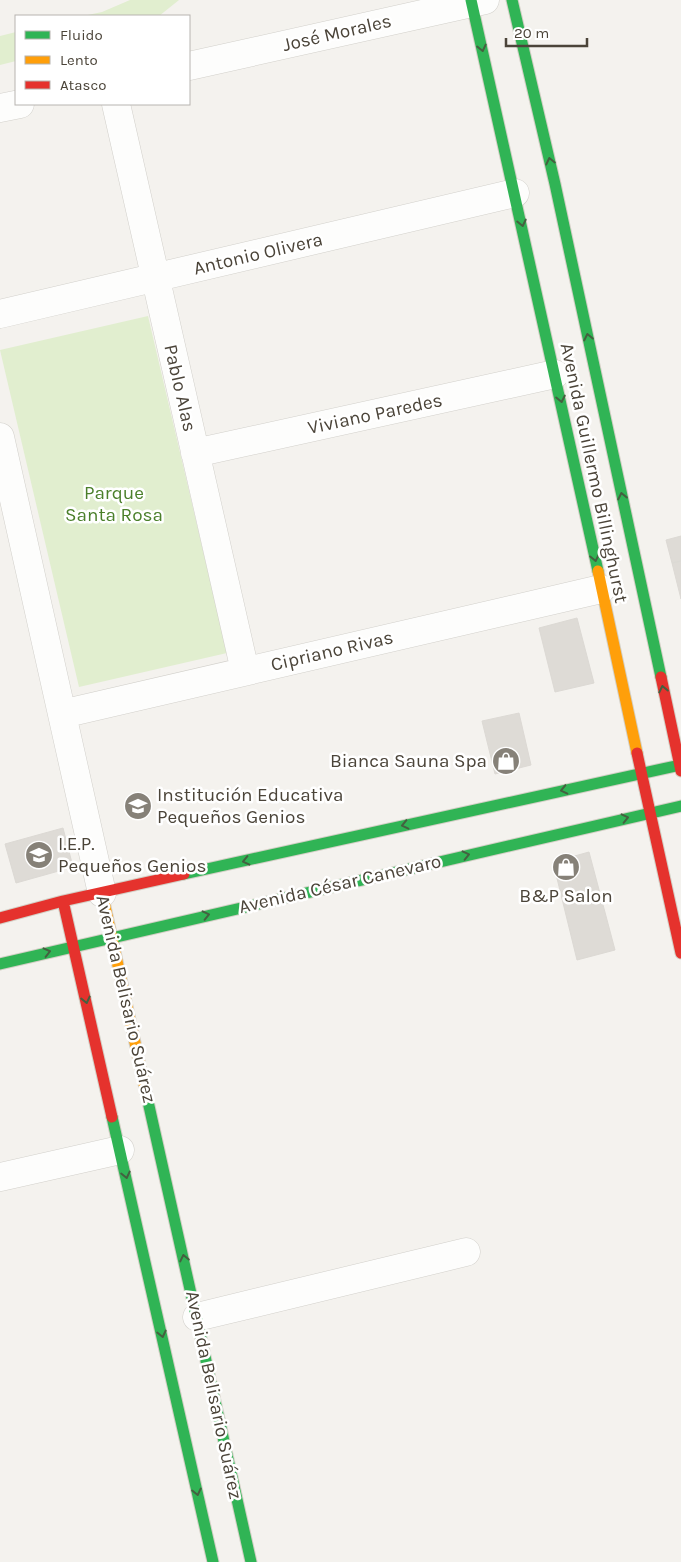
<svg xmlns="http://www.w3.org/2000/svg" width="681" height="1562" viewBox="0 0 681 1562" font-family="Karla,sans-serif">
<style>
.green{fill:#e1eecf}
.building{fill:#dedbd6;stroke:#dcd9d4}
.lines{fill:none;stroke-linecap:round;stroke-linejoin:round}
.street-casing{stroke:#d2d0cb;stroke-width:29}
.fast-casing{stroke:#d3cfc5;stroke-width:13}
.slow-casing{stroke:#d3cfc5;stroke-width:13}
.jam-casing{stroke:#d3cfc5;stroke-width:13}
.street{stroke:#fdfdfc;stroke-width:28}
.fast{stroke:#30b455;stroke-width:11}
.slow{stroke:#ff9f0a;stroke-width:11}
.jam{stroke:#e5322d;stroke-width:11}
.oneway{stroke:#446040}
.labels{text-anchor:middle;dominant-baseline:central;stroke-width:5;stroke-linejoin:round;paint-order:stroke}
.street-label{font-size:19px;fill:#4b4439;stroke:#fff}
.park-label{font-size:19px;fill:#4a7f2a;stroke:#fff}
.poi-label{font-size:19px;fill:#4b4439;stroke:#fff;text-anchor:start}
</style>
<rect width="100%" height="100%" fill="#f4f2ee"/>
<path class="green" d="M130 0H179L159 16H83L102 12Z
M16 32V61L0 65V36Z
M148 316 227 653 79 687 0 350Z"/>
<path class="building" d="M681 536V561L672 563 666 540Z
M681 561V599L672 563Z
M577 618 594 683 555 692 539 628Z
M519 713 531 765 495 774 482 721Z
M63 828 73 867 16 883 5 844Z
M589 852 615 950 577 960 553 862Z"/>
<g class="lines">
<g class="street-casing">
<path id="street" d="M189 66 485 0
M116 104 245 671
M0 108 20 104
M0 314 515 193
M0 437 102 893
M195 453 555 374
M62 714 601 589
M0 1177 120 1150
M197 1317 466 1252"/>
</g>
<g class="fast-casing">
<path id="fast" d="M471 0 598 571
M512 0 555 184 661 677
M184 874 680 765
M0 964 681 806
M147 1097 251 1562
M112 1117 213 1562"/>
</g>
<g class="slow-casing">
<path id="slow" d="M598 571 637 753
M102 893 147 1097"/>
</g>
<g class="jam-casing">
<path id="jam" d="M661 677 681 771
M637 753 681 953
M63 901 112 1117
M0 918 63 901 184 874"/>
</g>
<use href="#street" class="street"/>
<use href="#fast" class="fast"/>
<use href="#slow" class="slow"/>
<use href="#jam" class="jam"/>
</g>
<defs><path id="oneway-chevron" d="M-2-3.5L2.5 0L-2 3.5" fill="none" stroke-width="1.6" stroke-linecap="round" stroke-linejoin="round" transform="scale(1.25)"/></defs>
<g class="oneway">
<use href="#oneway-chevron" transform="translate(482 48) rotate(77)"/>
<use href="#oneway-chevron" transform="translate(550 161) rotate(-103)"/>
<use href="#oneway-chevron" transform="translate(522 223) rotate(77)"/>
<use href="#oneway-chevron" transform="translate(588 337) rotate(-102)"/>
<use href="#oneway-chevron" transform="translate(561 399) rotate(78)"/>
<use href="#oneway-chevron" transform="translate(622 496) rotate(-102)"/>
<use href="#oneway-chevron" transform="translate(595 558) rotate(78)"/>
<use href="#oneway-chevron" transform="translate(663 689) rotate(-102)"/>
<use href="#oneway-chevron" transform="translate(564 790) rotate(167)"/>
<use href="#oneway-chevron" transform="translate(625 818) rotate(-13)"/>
<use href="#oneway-chevron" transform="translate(405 825) rotate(167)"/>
<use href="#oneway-chevron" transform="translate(466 855) rotate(-13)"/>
<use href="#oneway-chevron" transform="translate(246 861) rotate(167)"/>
<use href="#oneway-chevron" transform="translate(206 915) rotate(-13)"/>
<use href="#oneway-chevron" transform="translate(47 952) rotate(-14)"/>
<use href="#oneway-chevron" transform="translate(86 1000) rotate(77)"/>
<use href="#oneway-chevron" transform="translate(126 1175) rotate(77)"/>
<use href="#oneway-chevron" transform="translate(184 1258) rotate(-102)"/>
<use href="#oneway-chevron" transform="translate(162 1334) rotate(77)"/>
<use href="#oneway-chevron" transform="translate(197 1492) rotate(77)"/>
</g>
<defs>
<g id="shop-disc" transform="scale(1.4375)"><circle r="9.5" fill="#868178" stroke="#fff"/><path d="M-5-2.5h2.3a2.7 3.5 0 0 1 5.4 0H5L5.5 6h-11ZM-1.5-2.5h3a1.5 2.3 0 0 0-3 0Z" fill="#fff"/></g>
<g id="school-disc" transform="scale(1.4375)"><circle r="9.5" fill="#868178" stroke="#fff"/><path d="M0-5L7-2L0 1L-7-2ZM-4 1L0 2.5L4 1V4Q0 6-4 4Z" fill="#fff"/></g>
</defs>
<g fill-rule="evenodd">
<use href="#shop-disc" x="506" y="761"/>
<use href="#school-disc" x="138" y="806"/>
<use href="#school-disc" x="39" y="855"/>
<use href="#shop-disc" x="566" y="867"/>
</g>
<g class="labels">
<g class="street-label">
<text transform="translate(337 33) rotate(-13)">José Morales</text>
<text transform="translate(258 254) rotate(-13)">Antonio Olivera</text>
<text transform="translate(180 388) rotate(77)">Pablo Alas</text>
<text transform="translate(375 414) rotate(-12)">Viviano Paredes</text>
<text transform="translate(594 473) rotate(78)">Avenida Guillermo Billinghurst</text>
<text transform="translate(332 651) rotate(-13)">Cipriano Rivas</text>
<text transform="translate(340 884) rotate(-13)">Avenida César Canevaro</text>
<text transform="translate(126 999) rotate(77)">Avenida Belisario Suárez</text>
<text transform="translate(214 1395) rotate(78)">Avenida Belisario Suárez</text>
</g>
<g class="park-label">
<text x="114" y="493">Parque<tspan x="114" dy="22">Santa Rosa</tspan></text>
</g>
<g class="poi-label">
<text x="487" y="761" text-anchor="end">Bianca Sauna Spa</text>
<text x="157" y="795">Institución Educativa<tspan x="157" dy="22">Pequeños Genios</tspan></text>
<text x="58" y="844">I.E.P.<tspan x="58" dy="22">Pequeños Genios</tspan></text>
<text x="566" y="896" text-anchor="middle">B&amp;P Salon</text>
</g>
</g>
<rect x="15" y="15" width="175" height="90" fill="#ffffff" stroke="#b7b4b0"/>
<rect x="25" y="31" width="25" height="8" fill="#30b455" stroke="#b7b4b0"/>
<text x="60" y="40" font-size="15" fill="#4b4439">Fluido</text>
<rect x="25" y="56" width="25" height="8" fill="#ff9f0a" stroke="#b7b4b0"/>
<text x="60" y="65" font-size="15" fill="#4b4439">Lento</text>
<rect x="25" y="81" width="25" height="8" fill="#e5322d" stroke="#b7b4b0"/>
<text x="60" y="90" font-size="15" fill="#4b4439">Atasco</text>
<path d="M506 38v8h81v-8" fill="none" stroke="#4b4439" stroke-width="2.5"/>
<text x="514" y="38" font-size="15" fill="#4b4439" stroke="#ffffff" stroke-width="4" paint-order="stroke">20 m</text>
</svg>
